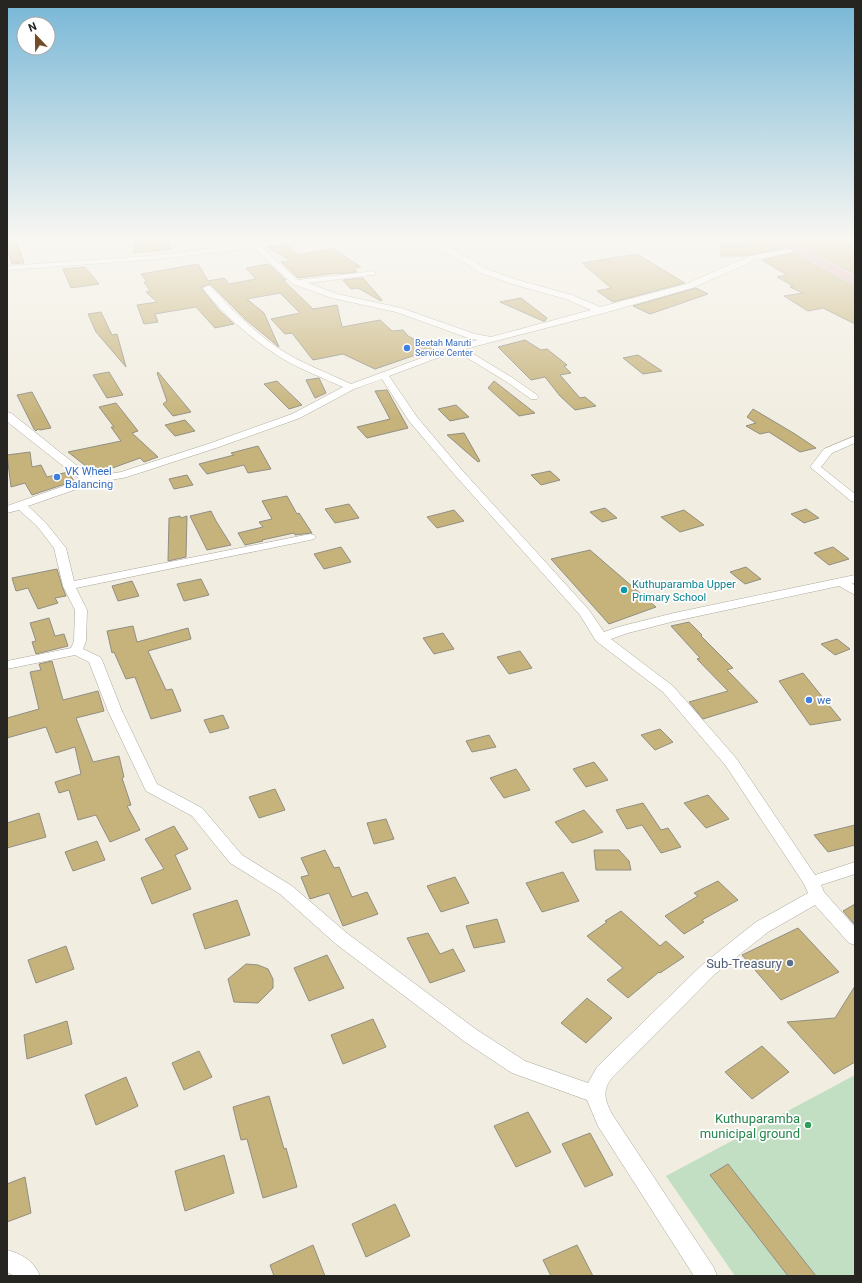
<svg xmlns="http://www.w3.org/2000/svg" width="862" height="1283" viewBox="0 0 862 1283" font-family="Roboto,sans-serif">
<style>
.green{fill:#c2dfc3}
.building{fill:#c6b37b;stroke:#918e83}
.lines{fill:none;stroke-linecap:round;stroke-linejoin:round}
.street-casing{stroke:#aba79c;stroke-width:1}
.primary-casing{stroke:#cfcfce;stroke-width:2}
.street{fill:#fff;fill-rule:evenodd}
.primary{fill:#dfafb5;fill-rule:evenodd}
.shop-dot{fill:#3f7fe0;stroke:#fff;stroke-width:1.5}
.culture-dot{fill:#0f9aa8;stroke:#fff;stroke-width:1.5}
.service-dot{fill:#5c6f8a;stroke:#fff;stroke-width:1.5}
.leisure-dot{fill:#2e9e5b;stroke:#fff;stroke-width:1.5}
.labels{text-anchor:middle;dominant-baseline:central;stroke-width:3.5;stroke-linejoin:round;paint-order:stroke}
.far-shop-label{font-size:9px;fill:#366cbe;stroke:#fff;text-anchor:start}
.shop-label{font-size:11px;fill:#366cbe;stroke:#fff;text-anchor:start}
.culture-label{font-size:11px;fill:#0d838f;stroke:#fff;text-anchor:start}
.near-service-label{font-size:13px;fill:#4e5e75;stroke:#fff;text-anchor:end}
.near-leisure-label{font-size:13px;fill:#27864d;stroke:#fff;text-anchor:end}
</style>
<rect width="100%" height="100%" fill="#f1ede1"/>
<path class="green" d="M855 1075V1276H735L666 1176Z"/>
<path class="building" d="M7 239H16L24 263 12 264 7 247Z
M170 239V249L134 253 136 241Z
M740 239H771L773 242 784 248 746 256H721V245H750Z
M788 239H842L855 247V274Z
M286 244 298 255 332 248 361 267 354 268 357 272 338 274 337 273 298 278 281 262 291 261 268 247Z
M793 253 855 286V324L823 308 808 311 784 296 803 293 790 287 793 286 777 277 787 275 762 260Z
M637 254 683 282 685 283 613 302 597 291 611 288 582 263Z
M198 264 208 281 224 278 229 284 256 279 246 268 269 264 286 280H283L313 309 337 305 342 327 380 320 392 331 403 330 408 336 433 349 375 369 343 354 313 360 292 333 285 334 271 319 300 313 280 293 247 299 264 313 279 347 245 319 210 284 202 287V289L218 309 234 324 215 328 196 307 155 314 158 322 144 324 137 305 157 302 146 292 150 291 144 282H147L141 274Z
M85 267 99 284 71 288 63 269Z
M363 278 382 300 381 301 358 288 351 289 343 280Z
M696 288 708 294 650 314 633 306Z
M521 298 547 318 545 321H543L500 302Z
M101 312 112 335 117 334 126 367 96 332 88 314Z
M525 340 541 350 547 349 567 365 564 366 571 373 560 375 580 398 585 397 596 406 575 410 560 396 545 377 531 380 498 347Z
M638 355 662 371 643 374 623 358Z
M109 372 123 395 107 398 93 375Z
M158 372 191 412 173 416 163 404 167 401 157 373Z
M319 378 326 393 315 398 306 380Z
M277 381 302 405 289 409 264 384Z
M494 381 535 413 519 416 488 388Z
M387 390 408 428 367 438 357 427 390 419 375 391Z
M32 392 51 428 40 430 38 429 36 431 34 429 17 395Z
M116 403 138 431 132 433 158 457 144 462 140 458 96 474 68 452 121 441 111 427H114L99 407Z
M456 405 469 417 450 421 438 409Z
M753 409 795 434 816 448 800 452 769 432 760 434 746 426 756 423 747 417Z
M185 420 195 431 175 436 165 425Z
M464 433 480 461 478 462 447 435Z
M258 446 271 469 248 473 244 465 207 474 199 464 234 455 231 453Z
M30 452 32 467 41 465 47 477 68 472 74 481 32 495 25 483 11 487 7 455Z
M550 471 560 480 541 485 531 475Z
M187 475 193 485 174 489 169 479Z
M287 496 297 514 299 513 312 533 295 535 294 533 262 540 263 541 245 545 238 533 263 527 259 522 272 519 262 501Z
M349 504 359 518 335 523 325 509Z
M605 508 617 518 602 522 590 512Z
M806 509 819 518 804 523 791 514Z
M454 510 464 521 437 528 427 517Z
M684 510 704 525 680 532 661 517Z
M211 511 216 521 231 545 207 550 190 516Z
M180 516 181 518 187 516 186 557 168 561 169 518Z
M341 547 351 562 324 569 314 554Z
M833 547 849 559 829 565 814 553Z
M590 550 656 607 609 624 551 559Z
M746 567 761 579 745 584 730 572Z
M57 569 62 586 66 596 55 598 58 603 38 609 28 588 16 591 12 578Z
M201 579 209 595 184 601 177 584Z
M132 581 139 596 118 601 112 586Z
M49 618 55 636 64 634 68 646 36 654 32 642 36 641 30 623Z
M689 622 702 635 701 636 733 668 727 670 758 702 703 719 689 702 728 691 697 659 700 658 671 626Z
M133 626 137 642 188 628 191 639 148 651 166 690 172 689 181 711 151 719 135 677 126 679 114 652 112 653 107 631Z
M443 633 454 649 434 654 423 638Z
M837 639 850 649 835 655 821 644Z
M520 651 532 668 509 674 497 657Z
M52 661 63 700 98 691 104 711 76 718 93 762 119 756 124 777 122 778 131 805 127 806 140 830 110 842 96 815 78 820 69 790 59 793 55 782 81 774 75 747 56 753 46 727 7 738V718L39 709 30 672 41 670 39 664Z
M803 673 841 720 810 725 779 681Z
M223 715 229 728 210 733 204 720Z
M660 729 673 742 655 750 641 735Z
M489 735 496 747 472 752 466 741Z
M594 762 608 780 586 787 573 769Z
M516 769 530 790 504 798 490 778Z
M275 789 285 810 259 818 249 797Z
M708 795 729 819 706 828 684 803Z
M643 803 661 830 668 828 681 847 661 853 642 825 627 829 616 810Z
M584 810 603 832 585 839 572 843 555 822Z
M39 813 46 837 7 848V823Z
M386 819 394 839 374 844 367 823Z
M855 825V845L828 852 814 835Z
M174 826 188 849 175 855 191 889 152 904 141 878 164 869 145 839Z
M97 841 105 860 73 871 65 852Z
M325 850 334 868 339 867 352 897 367 892 378 914 343 926 329 893 310 899 301 877 309 875 301 858Z
M594 850H619L629 861 631 870H596Z
M563 872 579 901 542 912 526 883Z
M455 877 469 903 441 912 427 886Z
M718 881 738 900 702 920 704 922 684 934 665 916 698 896 694 893Z
M237 900 250 935 205 949 193 914Z
M855 904V925L843 911Z
M621 911 660 946 666 941 684 957 660 973 659 972 628 998 607 980 623 968 587 936 607 922 605 921Z
M497 919 505 942 474 948 466 926Z
M798 928 839 972 781 1000 742 955Z
M428 933 440 954 453 949 465 971 430 983 407 938Z
M66 946 74 969 36 983 28 960Z
M327 955 344 988 309 1001 294 968Z
M246 964 258 965 268 969 273 979V988L258 1003 234 1002 228 979Z
M855 986V1062L834 1074 787 1022 835 1018Z
M587 998 612 1018 586 1043 561 1023Z
M373 1019 386 1047 343 1064 331 1035Z
M67 1021 72 1044 27 1059 24 1035Z
M762 1046 789 1072 752 1099 725 1072Z
M199 1051 212 1077 184 1090 172 1063Z
M126 1077 138 1106 96 1125 85 1095Z
M269 1096 284 1149 286 1148 297 1187 263 1198 247 1139 241 1140 233 1107Z
M528 1112 551 1152 516 1167 494 1126Z
M590 1133 613 1175 585 1187 562 1144Z
M224 1155 234 1193 185 1211 175 1171Z
M728 1164 816 1276H788L710 1175Z
M25 1177 31 1213 7 1222V1184Z
M395 1204 410 1236 366 1257 352 1224Z
M313 1245 325 1276H274L270 1265Z
M577 1245 593 1276H551L543 1260Z"/>
<g class="lines">
<g class="street-casing">
<path id="street" d="M284 239H292L293 240 289 242 261 247 298 280 375 271V275H372L308 283 337 294 401 308 475 334 491 337 591 310 566 299 512 284 478 272 467 264 426 241 425 239H434L473 260 484 268 518 280 572 295 600 307 686 284 750 256 797 247 801 249 797 251 755 260 692 288 604 313 465 349 513 378 537 395 539 397 537 399H531L507 382 456 351 389 376 417 417 461 469 589 610 604 632 618 627 674 613 855 575V583H852L855 586V595L839 586 675 621 628 633 611 639 673 686 736 758 815 875 855 862V874L821 885 824 892 855 927V945L849 943 815 905 768 932 715 974 611 1079C602 1091 605 1101 612 1114L714 1268 717 1276H694L598 1126 587 1100 512 1073 465 1042 336 944 280 894 230 863 192 816 146 791 108 711 89 662 75 655 7 669V661L71 648 74 641 75 610 63 586 54 548 37 526 19 510 7 513V506L81 480 10 424 7 421V412L11 413 91 477 121 472 208 444 292 414 343 387C323 378 302 370 283 359 255 342 222 314 203 288L207 286H210C231 309 255 333 281 350 303 364 328 373 351 384L454 346 478 340 471 339 396 312 332 298 293 284 254 248 148 260 7 270V266L148 256 249 244 247 242 251 240 257 243ZM382 379 409 421 453 473 580 615 596 641 663 692 726 766 804 884 808 893 756 922 703 964 597 1067 588 1083 525 1061 477 1030 348 934 292 886 242 855 202 808 157 784 122 711 102 660 100 657 83 649 86 641 87 610 76 588 310 540 314 539 316 537 314 535 310 534 74 581 66 548 45 522 28 506 91 484 127 477 216 448 300 418 354 389Z
M855 436V443L832 453 821 467 855 494V502L851 501 810 467 824 449Z
M7 1250C22 1254 34 1261 40 1276H14L7 1272Z"/>
</g>
<g class="primary-casing">
<path id="primary" d="M772 239H786L855 276V285L774 241Z"/>
</g>
<use href="#street" class="street"/>
<use href="#primary" class="primary"/>
</g>
<linearGradient id="sky" x2="0" y2="1"><stop stop-color="#77b7d7"/><stop offset="0.57" stop-color="#f9f7f2"/><stop offset="1" stop-color="#f9f7f2" stop-opacity="0"/></linearGradient>
<rect width="862" height="418" fill="url(#sky)"/>
<g class="shop-dot">
<circle cx="407" cy="348" r="4"/>
<circle cx="57" cy="477" r="4"/>
<circle cx="809" cy="700" r="4"/>
</g>
<circle class="culture-dot" cx="624" cy="590" r="4"/>
<circle class="service-dot" cx="790" cy="963" r="4"/>
<circle class="leisure-dot" cx="808" cy="1125" r="4"/>
<g class="labels">
<g class="far-shop-label">
<text x="415" y="343">Beetah Maruti<tspan x="415" dy="10">Service Center</tspan></text>
</g>
<g class="shop-label">
<text x="65" y="471">VK Wheel<tspan x="65" dy="13">Balancing</tspan></text>
<text x="817" y="700">we</text>
</g>
<g class="culture-label">
<text x="632" y="584">Kuthuparamba Upper<tspan x="632" dy="13">Primary School</tspan></text>
</g>
<g class="near-service-label">
<text x="782" y="963">Sub-Treasury</text>
</g>
<g class="near-leisure-label">
<text x="800" y="1118">Kuthuparamba<tspan x="800" dy="15">municipal ground</tspan></text>
</g>
</g>
<rect width="862" height="1283" fill="none" stroke="#262521" stroke-width="16"/>
<g transform="translate(36 36) rotate(338)"><circle r="19" fill="#ffffff" stroke="#a8a8a6"/>
<path d="M0-3L7 15L0 10L-7 15Z" fill="#714c28"/>
<text y="-6" font-size="11" font-weight="bold" text-anchor="middle" fill="#262521">N</text>
</g>
</svg>
